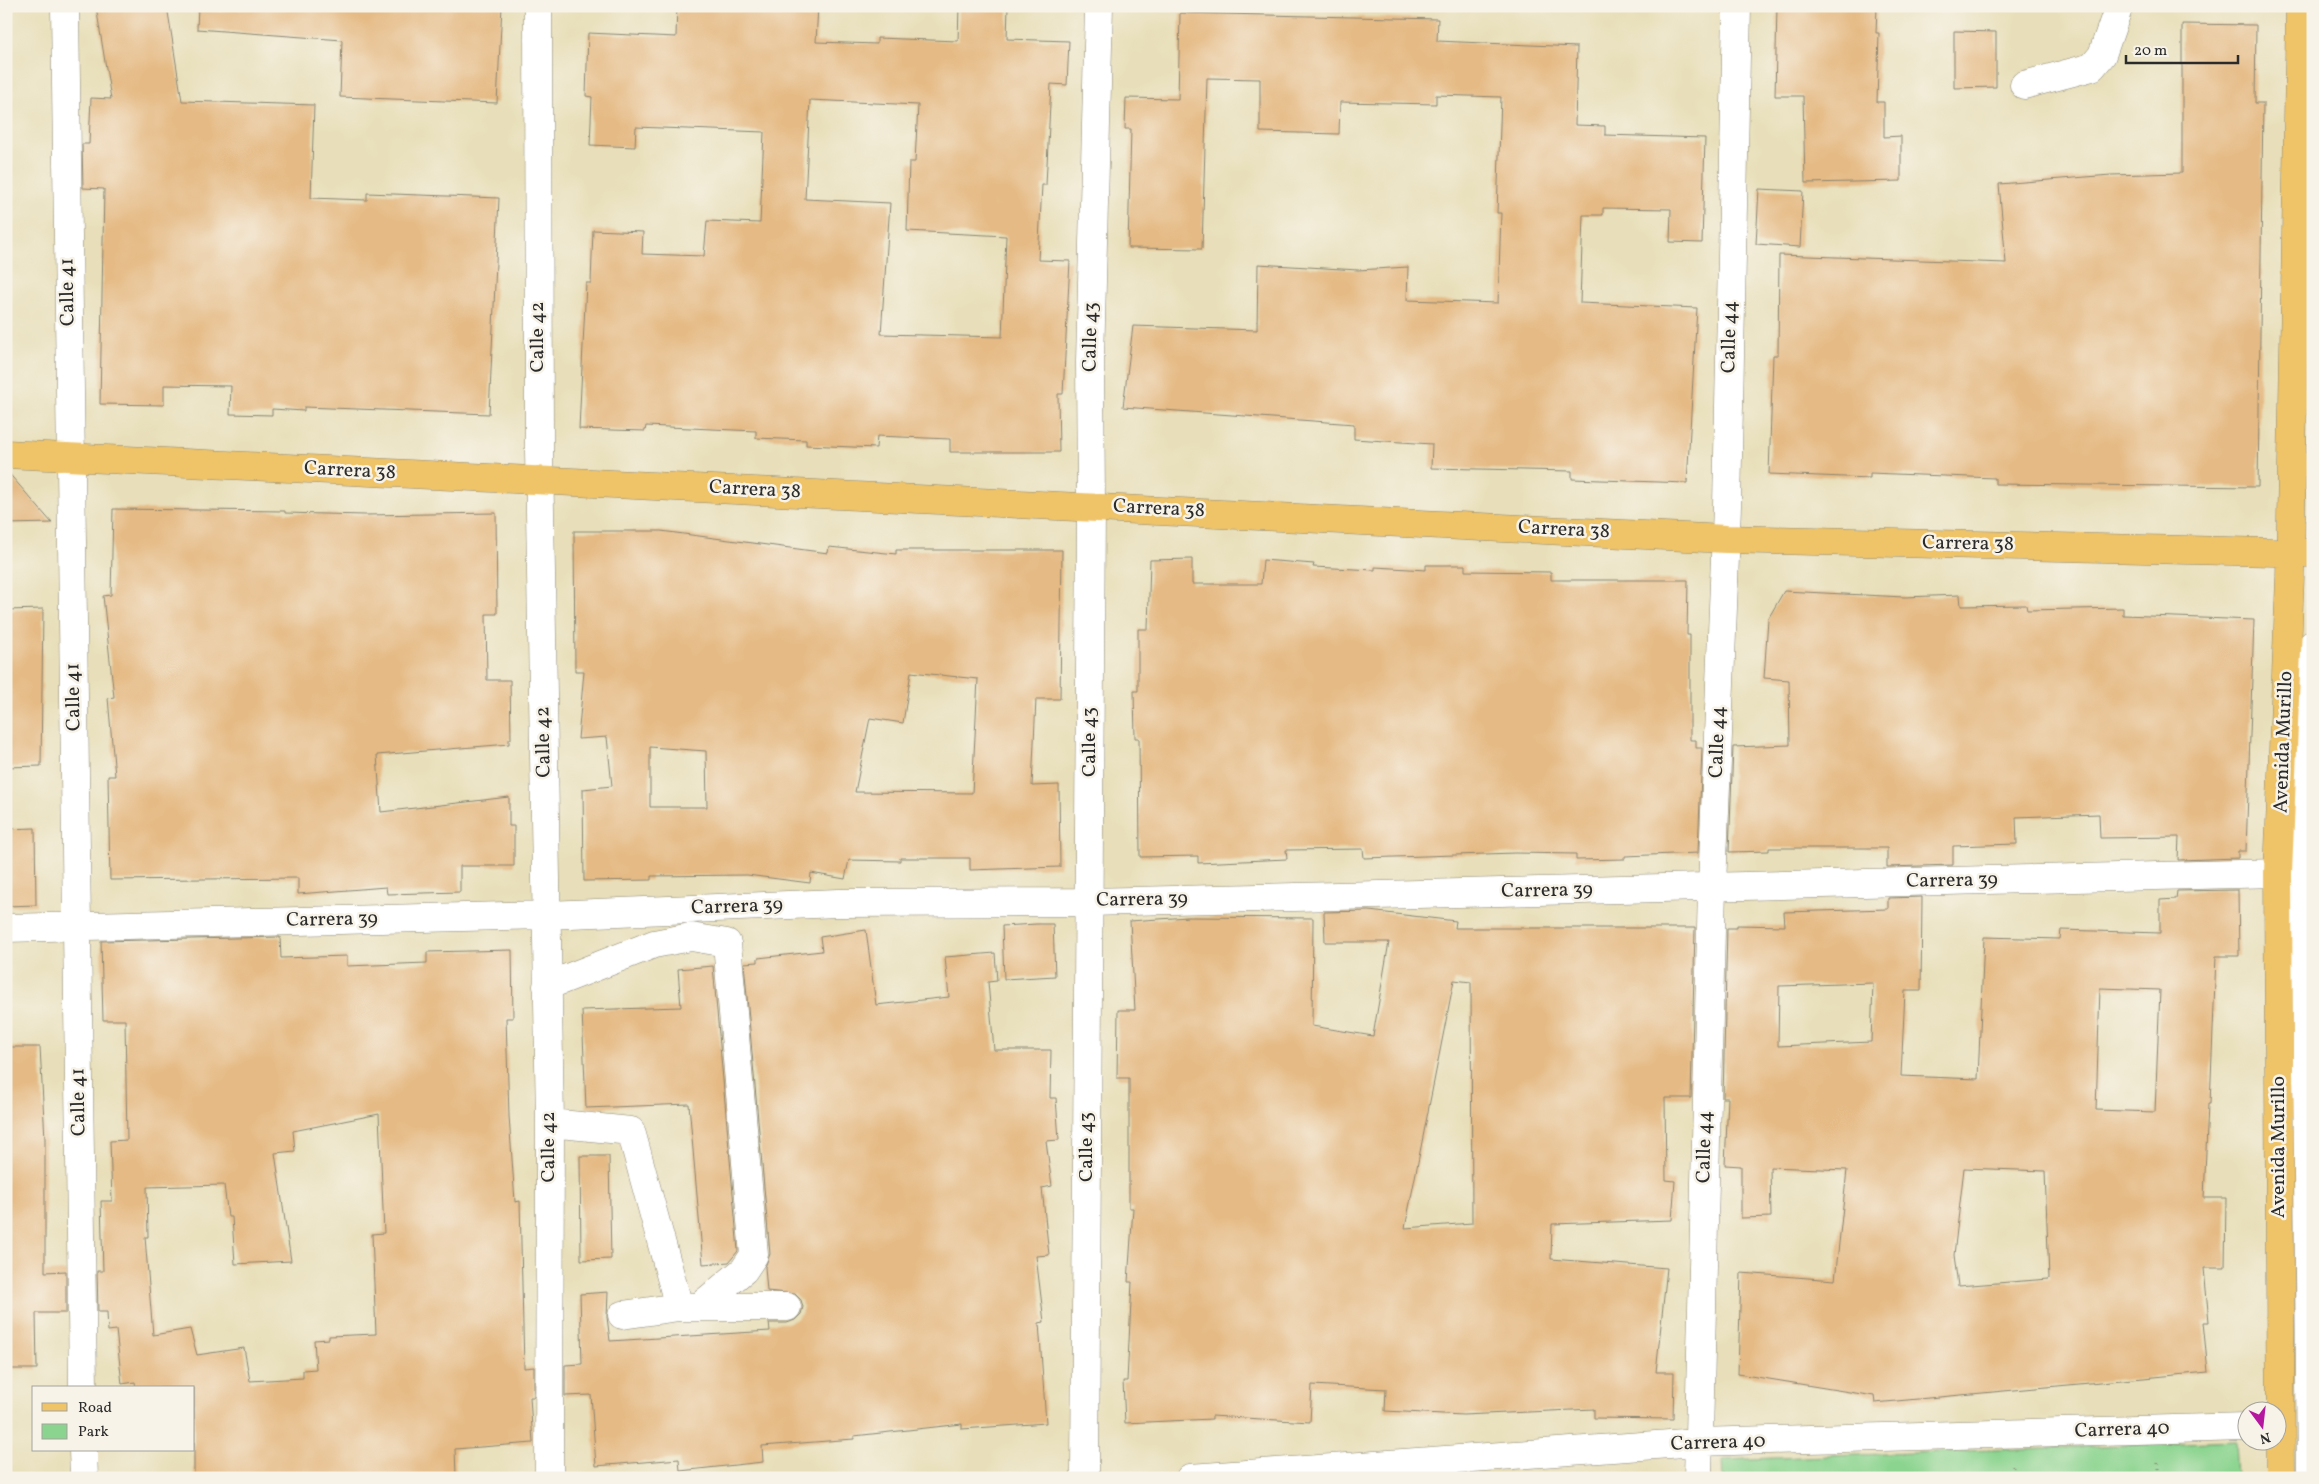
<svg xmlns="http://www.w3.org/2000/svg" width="2319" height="1484" viewBox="0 0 2319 1484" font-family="Vollkorn,serif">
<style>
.green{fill:#8bd48f;stroke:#5b805d}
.building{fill:#e5ba84;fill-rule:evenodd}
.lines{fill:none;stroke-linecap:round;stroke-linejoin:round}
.minor-casing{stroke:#8a8572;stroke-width:29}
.major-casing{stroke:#8a8572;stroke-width:29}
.path{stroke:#8a8572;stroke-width:3;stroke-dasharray:1 4;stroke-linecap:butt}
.minor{stroke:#fff;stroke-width:28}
.major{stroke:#efc469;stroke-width:28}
.labels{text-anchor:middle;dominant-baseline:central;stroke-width:5;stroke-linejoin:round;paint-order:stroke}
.street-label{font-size:20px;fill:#2b2b2b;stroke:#f7f3e8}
</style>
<rect width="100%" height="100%" fill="#f7f3e8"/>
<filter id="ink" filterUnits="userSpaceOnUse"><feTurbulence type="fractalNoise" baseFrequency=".02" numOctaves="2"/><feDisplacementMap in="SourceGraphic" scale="10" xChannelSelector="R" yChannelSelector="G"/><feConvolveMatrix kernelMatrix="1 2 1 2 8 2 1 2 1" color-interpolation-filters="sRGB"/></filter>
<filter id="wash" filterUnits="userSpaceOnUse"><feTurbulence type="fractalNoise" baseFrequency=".0096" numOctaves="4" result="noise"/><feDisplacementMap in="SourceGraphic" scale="20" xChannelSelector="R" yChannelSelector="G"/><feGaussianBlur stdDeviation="1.12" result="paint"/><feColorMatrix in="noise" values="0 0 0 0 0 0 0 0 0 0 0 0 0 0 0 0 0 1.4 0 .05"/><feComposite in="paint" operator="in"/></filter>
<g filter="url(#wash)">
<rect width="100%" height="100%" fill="#e8dfba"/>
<path class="green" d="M2235 1441 2237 1478H1723L1722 1460Z"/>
<g id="blocks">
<path class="building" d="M96 6H167L182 101 314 105 311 198 367 200V193L499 198 489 414 304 407V411L272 409V415L230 414 231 386 164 385V405L100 404 104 189 83 188 82 144H89L91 98 111 99Z
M198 6H502L497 103 340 97 342 40 197 29Z
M677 6H818L816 42 877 44V38L958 41 959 6H1008L1007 39 1069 41 1067 85 1051 84 1046 185H1042L1038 260 1070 261 1063 394H1058L1059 452H950V439L877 436 876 448 806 445V440L756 438V431L646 426 645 431 579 429 586 283H591L593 230 643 232 642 254 704 256 707 221 760 223 764 132 636 127 635 147 590 145 592 97 586 96 588 33 676 37ZM810 100 918 105 915 162H909L907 231 1006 236 1002 337 881 334 890 203 805 199Z
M1777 6H1877L1876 33H1879L1877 102H1884V137L1901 136V181L1805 183 1803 96H1775Z
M1180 13 1438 19 1437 41 1577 47 1575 125 1605 126V135L1705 138 1702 243 1670 242 1671 209 1603 208V215H1583L1580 303 1697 308 1687 483 1572 479V471L1431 468 1432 444 1354 439V424L1123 407 1133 326 1257 330 1258 264 1358 270 1408 267 1407 300 1498 303 1501 213H1497L1501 97 1436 95V104L1340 102 1339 134 1260 132V79L1207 78 1202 249 1128 248 1131 129H1125L1126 98 1178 99Z
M2182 24 2256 25 2255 103H2263L2258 487 1995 484V478L1870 473V478L1769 474 1773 355H1778L1779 255 2006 263 1999 184 2111 175 2182 173Z
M1954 31 1996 32V87L1954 88Z
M1759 189 1803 191 1800 247 1756 244Z
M6 470 52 523 6 524Z
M113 509 285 511V513L365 515 496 513 497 614H486L487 680H510L511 739H509V744L377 755 381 812 509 797V826H514V866H460V892L387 894 386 887 298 894V878L110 880 108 776H115L108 698 114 697 103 596 111 595Z
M574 531H661L828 553 829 547 896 554V550H1062L1060 699H1036L1032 786 1059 785 1060 867 970 870V858H900V861L849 860 845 879 811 873 810 883 747 875 651 876V880L584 881 583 789 612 786 607 737 578 739 584 671H575ZM911 672 978 679 972 793 855 792 870 718 903 723ZM650 747 706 751 707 807H650Z
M1192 559V584H1261L1263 560 1314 564 1313 567 1375 570V567L1426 570V565H1465V571L1551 572V580H1688L1687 635H1690V740H1696V748H1702L1698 853 1625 856V859L1576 860V854L1515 853 1364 858 1363 849 1286 850 1287 859 1198 863V856L1140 857 1139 738H1135L1134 691H1138V629H1148L1150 560Z
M1784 591 1904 597 1960 595 1961 606 2026 605 2027 610 2123 608V615L2254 620 2246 851H2238V858L2178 860 2179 837 2100 838 2099 814 2016 817 2017 844 1953 846V865L1887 867V848H1769V851L1729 852 1733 747 1790 745 1789 680 1764 678 1768 619Z
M43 609 41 766 6 767V610Z
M35 828 36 905 6 906V829Z
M2238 890 2239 956H2216L2210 1104H2208L2204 1198H2226L2225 1268H2204L2209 1322H2203L2208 1372 1875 1403 1874 1396 1738 1374 1741 1273 1835 1280 1847 1170 1770 1167 1771 1217 1741 1218V1166L1725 1165 1728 1098H1723L1727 928H1737V925L1785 926 1784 912 1888 909V898L1922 897 1921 991H1905L1901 1076 1978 1079 1984 937 2060 939 2061 930 2160 933V900L2176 899 2177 891ZM1873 983 1871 1042 1778 1046 1779 986ZM2100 988 2160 990 2155 1112 2096 1110ZM1964 1168 2045 1171 2049 1279 1958 1286 1954 1255Z
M1369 911 1456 921 1455 928H1695L1691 1098H1665L1666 1180 1675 1181 1672 1220 1552 1224 1551 1259 1667 1268 1656 1372H1674L1673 1419 1594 1418V1409L1463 1415 1385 1411 1386 1389 1312 1385 1310 1422 1212 1416V1419L1125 1423 1123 1381H1127L1132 1282H1128L1133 1208H1129V1078H1117L1118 1010H1135L1130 921 1188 917 1313 918 1312 1026 1373 1036 1389 942H1325L1324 912ZM1454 980 1471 982 1472 1223 1405 1228Z
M1037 924H1053L1055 976 1004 979 1002 926Z
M866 930 876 1005 949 997 945 957 995 953 997 981 988 982 994 1050H1051L1050 1098H1056L1059 1140 1046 1141 1052 1186 1042 1188 1049 1255 1036 1256 1044 1322 1039 1323 1046 1423 962 1429V1424L854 1436V1439L762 1446 763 1462 680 1471 679 1459 596 1466 591 1395 565 1396V1365L582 1364 580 1294 608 1292 607 1317 610 1341 770 1331 769 1323H787L795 1320 801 1314 803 1307 801 1300 795 1294 767 1291 765 1267 770 1254 744 963 758 962V958L822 951 820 937Z
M280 937 281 958 347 956V966L427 963V952L512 950 513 1018H506L509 1116 515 1202 520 1201 524 1368 534 1367V1397H530L533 1443 455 1449 456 1476 194 1478V1388H136L135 1382 122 1384 116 1330 108 1331 107 1312H98L97 1271H103L101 1201H112L110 1141 127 1140 125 1020H103L101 941ZM379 1114 384 1233 372 1234 376 1334 329 1336V1339L314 1340 316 1369 303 1370V1378L250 1381 244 1348 197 1355 190 1329 153 1335 145 1237H148L147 1187 224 1185 228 1217H232L235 1264 291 1261 275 1153 295 1151 293 1131Z
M713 966 738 1251 729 1262 703 1264 689 1104 586 1108 582 1010 681 1007 678 969Z
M6 1047H40L45 1139V1272L66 1271V1313H36L37 1369H6Z
M580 1156H609L611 1259 581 1260Z"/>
</g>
</g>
<g filter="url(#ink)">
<use href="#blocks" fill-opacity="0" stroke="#8a8572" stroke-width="1"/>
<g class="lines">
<g class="minor-casing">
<path id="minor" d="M65 6 83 1388
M538 6 539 450 550 1123 549 1478
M2024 85 2092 67 2102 55 2119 6
M6 928 547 915 838 903 1089 902 2278 873
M547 986 654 944 691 937 727 943 754 1255 744 1270 699 1307
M550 1123 631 1131 679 1307H787
M622 1315 679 1307
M83 1450 84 1478
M1085 1478 1091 506 1090 361 1099 6
M1190 1478 1698 1442 2246 1427
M1698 1478 1712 887 1727 506 1737 6
M2311 1478 2305 870 2313 644"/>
</g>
<g class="major-casing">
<path id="major" d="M6 454 1726 539 2313 553
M2281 1478 2278 873 2290 577 2300 6"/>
</g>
<path class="path" d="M2158 1463V1478
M2013 1466 2014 1478"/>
<use href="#minor" class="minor"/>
<use href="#major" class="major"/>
</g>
</g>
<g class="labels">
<g class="street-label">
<text transform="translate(68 292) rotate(-91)">Calle 41</text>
<text transform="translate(538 337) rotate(-90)">Calle 42</text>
<text transform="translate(1091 337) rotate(-89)">Calle 43</text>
<text transform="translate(1730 337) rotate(-89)">Calle 44</text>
<text transform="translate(350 471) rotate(3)">Carrera 38</text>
<text transform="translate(755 490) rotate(3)">Carrera 38</text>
<text transform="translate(1159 509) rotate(3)">Carrera 38</text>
<text transform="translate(1564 530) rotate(3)">Carrera 38</text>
<text transform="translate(1968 544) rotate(1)">Carrera 38</text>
<text transform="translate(74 697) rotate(-91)">Calle 41</text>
<text transform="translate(544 742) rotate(-91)">Calle 42</text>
<text transform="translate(1090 742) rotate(-90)">Calle 43</text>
<text transform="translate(1718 742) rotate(-88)">Calle 44</text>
<text transform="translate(2284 742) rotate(-88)">Avenida Murillo</text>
<text transform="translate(1952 881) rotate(-1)">Carrera 39</text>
<text transform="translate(1547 891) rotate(-1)">Carrera 39</text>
<text transform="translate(1142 900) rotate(-1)">Carrera 39</text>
<text transform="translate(737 907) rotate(-2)">Carrera 39</text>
<text transform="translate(332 920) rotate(-1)">Carrera 39</text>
<text transform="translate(79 1102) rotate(-91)">Calle 41</text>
<text transform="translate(549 1147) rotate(-90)">Calle 42</text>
<text transform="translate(1087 1147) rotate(-90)">Calle 43</text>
<text transform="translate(1705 1147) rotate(-89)">Calle 44</text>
<text transform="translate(2279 1147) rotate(-90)">Avenida Murillo</text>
<text transform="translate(2122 1430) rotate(-2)">Carrera 40</text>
<text transform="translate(1718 1443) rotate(-2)">Carrera 40</text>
</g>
</g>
<rect width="2319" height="1484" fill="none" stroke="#f7f3e8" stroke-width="25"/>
<rect x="32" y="1386" width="162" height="65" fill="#f7f3e8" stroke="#a5a39c"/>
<rect x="42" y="1403" width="25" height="8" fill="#efc469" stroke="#a5a39c"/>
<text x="78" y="1412" font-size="15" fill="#2b2b2b">Road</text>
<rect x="42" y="1424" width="25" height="15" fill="#8bd48f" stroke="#a5a39c"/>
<text x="78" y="1436" font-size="15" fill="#2b2b2b">Park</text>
<g transform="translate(2262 1426) rotate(165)"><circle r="24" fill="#f7f3e8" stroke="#a5a39c"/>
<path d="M0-4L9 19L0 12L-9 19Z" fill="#b5179e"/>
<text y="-8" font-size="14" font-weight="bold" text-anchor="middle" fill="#2b2b2b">N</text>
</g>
<path d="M2126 55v8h112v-8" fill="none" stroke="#2b2b2b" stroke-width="2.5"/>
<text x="2134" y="55" font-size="15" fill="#2b2b2b" stroke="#f7f3e8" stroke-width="4" paint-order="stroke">20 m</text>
</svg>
